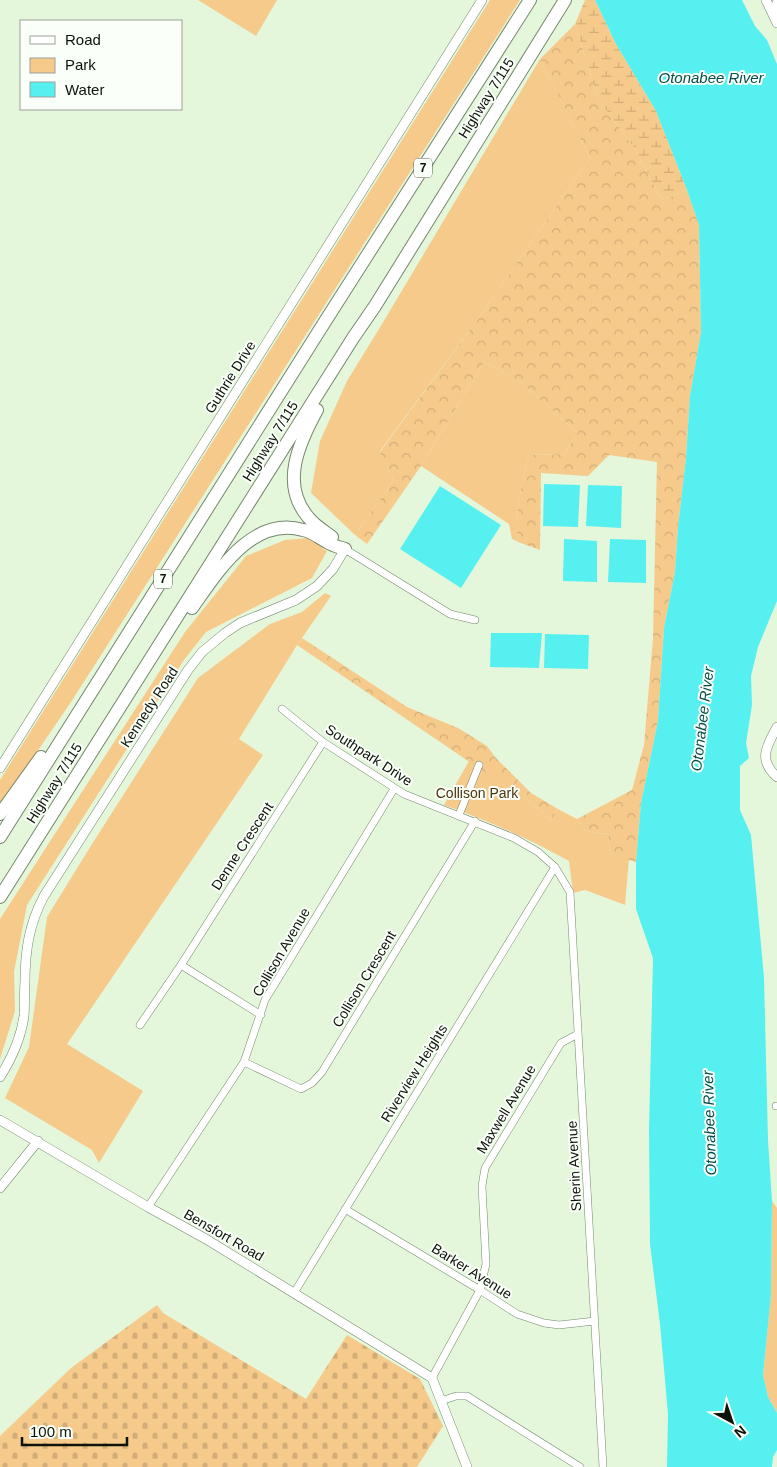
<svg xmlns="http://www.w3.org/2000/svg" width="777" height="1467" viewBox="0 0 777 1467" font-family="Arial,sans-serif">
<style>
.green{fill:#f6ca8b}
.forest{fill:url(#forest-crowns)}
.wetland{fill:url(#wetland-marsh)}
.cemetery{fill:url(#cemetery-stones)}
.water{fill:#57f0f0}
.lines{fill:none;stroke-linecap:round;stroke-linejoin:round}
.minor-casing{stroke:#76876e;stroke-width:8}
.tertiary-casing{stroke:#76876e;stroke-width:10}
.motorway-casing{stroke:#76876e;stroke-width:14}
.minor{stroke:#fff;stroke-width:7}
.tertiary{stroke:#fff;stroke-width:9}
.motorway{stroke:#fff;stroke-width:12}
.labels{text-anchor:middle;dominant-baseline:central;stroke-width:4;stroke-linejoin:round;paint-order:stroke}
.shield{fill:#fbfff9;stroke:#545a51;stroke-width:1}
.shield-label{font-size:12px;font-weight:bold;fill:#0c1309}
.street-label{font-size:14px;fill:#0c1309;stroke:#fbfff9}
.park-label{font-size:14px;fill:#4b340d;stroke:#fbfff9}
.water-label{font-size:15px;font-style:italic;fill:#064d4d;stroke:#fbfff9}
</style>
<defs>
<pattern id="forest-crowns" width="20" height="18" patternUnits="userSpaceOnUse" patternTransform="scale(1.25)"><rect width="20" height="18" fill="#f6ca8b"/><path d="M2 6a3 3 0 1 1 6 0M12 15a3 3 0 1 1 6 0" fill="none" stroke="#d2ad77"/></pattern>
<pattern id="wetland-marsh" width="20" height="14" patternUnits="userSpaceOnUse" patternTransform="scale(1.25)"><rect width="20" height="14" fill="#f6ca8b"/><path d="M1 5h8M5 5V1M11 12h8M15 12V8" fill="none" stroke="#d2ad77"/></pattern>
<pattern id="cemetery-stones" width="16" height="16" patternUnits="userSpaceOnUse" patternTransform="scale(1.25)"><rect width="16" height="16" fill="#f6ca8b"/><path d="M2 7V4a2 2 0 0 1 4 0v3zM10 15v-3a2 2 0 0 1 4 0v3z" fill="#d2ad77"/></pattern>
</defs>
<rect width="100%" height="100%" fill="#e4f7db"/>
<path class="green" d="M198 0H277L256 36Z
M490 0H520L71 702 22 774 0 803V780Z
M540 59 590 158 480 316 380 451 394 479 355 535 311 493 320 441 347 381 382 324Z
M484 362 520 382 578 433 564 454 529 455C522 484 514 512 518 542L512 539 509 524 421 466Z
M308 538 327 551 312 578 206 632 184 660 27 905 14 972 15 1011 0 1059V919L185 632 246 556 285 540Z
M325 593 331 596 297 645 239 739 263 755 67 1044 143 1091 99 1163 92 1150 5 1098 29 1047 47 917 92 844 198 678 270 624 302 612Z
M469 761 533 804 551 820 558 809 577 819 586 831 608 834 610 854 629 859 625 905 585 890 573 893 569 861C527 838 489 821 444 805Z
M772 1201 777 1208V1413L768 1397 763 1375 771 1295Z"/>
<path class="forest" d="M575 24 598 99 633 146 662 200 687 190 699 225 701 332 690 396 686 458 678 527 675 572 664 628 658 721 641 803 636 862 610 854 608 834 586 831 577 819 632 790 644 745 653 638 657 462 609 455 588 476 541 473 540 550 518 542C514 512 522 484 529 455L564 454 578 433 520 382 484 362 421 466 367 544 355 535 394 479 380 452 480 316 590 158 540 59Z
M302 638 407 707 458 728 487 746 495 757 531 793 558 809 551 820 533 804 477 767 297 645Z"/>
<path class="wetland" d="M585 0H595L616 44 656 111 687 190 662 200 633 146 598 99 575 24Z"/>
<path class="cemetery" d="M157 1305 163 1313 306 1399 347 1335 420 1379 443 1426 417 1467H0V1436L71 1368Z"/>
<path class="water" d="M595 0H742L755 26 767 40 777 64V601L758 647 751 676 752 705 746 743 749 758 740 766V810L751 835 764 978 768 1140 772 1201 771 1295 763 1375 768 1397 777 1413V1450L773 1457 772 1467H667L668 1414 660 1324 650 1244 649 1130 653 958 636 909V862L641 803 658 721 664 628 675 572 678 527 686 458 690 396 701 332 699 225 687 190 656 111 616 44Z
M544 484 580 485 578 527 543 526Z
M588 485 622 486 621 528 586 526Z
M440 486 501 525 461 588 400 549Z
M564 539 597 541V582L563 581Z
M610 539 646 540V583L608 582Z
M491 633H542L539 668 490 667Z
M545 634 589 635 588 669 544 668Z"/>
<g class="lines">
<g class="minor-casing">
<path id="minor" d="M345 549 450 614 475 620
M282 709 323 742 404 794 514 838 538 852 555 867 570 892 603 1467
M459 815 479 765
M181 965 261 1015
M140 1025 181 965 323 742
M244 1062 301 1089 312 1083 322 1072 475 821
M776 1106H777
M148 1207 244 1062 265 1000 394 789
M345 1209 480 1290 517 1314 544 1323 559 1325 595 1321
M294 1293 555 867
M432 1378 480 1290 486 1264 482 1186 485 1168 561 1043 578 1034
M441 1401 456 1396H467L580 1467"/>
</g>
<g class="tertiary-casing">
<path id="tertiary" d="M766 0 777 23
M776 19 775 13 777 3
M777 727C766 747 758 760 777 777
M0 768 482 0
M0 1077C12 1058 21 1038 24 1016 25 1005 24 993 25 982 25 951 29 924 44 896L188 670 202 652 225 633 240 623 296 600 317 586 333 569 345 549
M0 1120 148 1207 206 1239 432 1378 467 1467
M0 1188 38 1141"/>
</g>
<g class="motorway-casing">
<path id="motorway" d="M317 410C299 443 280 484 308 517 314 525 324 531 332 537
M192 608C217 573 252 515 303 530 313 532 319 538 327 542 333 546 339 547 345 549
M0 814 41 757
M0 837 326 320 530 0
M0 897 353 338 375 306 565 0"/>
</g>
<use href="#minor" class="minor"/>
<use href="#tertiary" class="tertiary"/>
<use href="#motorway" class="motorway"/>
</g>
<g class="labels">
<g class="shield">
<rect x="414" y="158.5" width="18" height="19" rx="4"/>
<rect x="154" y="569.5" width="18" height="19" rx="4"/>
</g>
<g class="shield-label">
<text x="423" y="168">7</text>
<text x="163" y="579">7</text>
</g>
<g class="street-label">
<text transform="translate(486 98) rotate(-58)">Highway 7/115</text>
<text transform="translate(230 377) rotate(-58)">Guthrie Drive</text>
<text transform="translate(270 441) rotate(-58)">Highway 7/115</text>
<text transform="translate(149 707) rotate(-57)">Kennedy Road</text>
<text transform="translate(369 755) rotate(33)">Southpark Drive</text>
<text transform="translate(54 783) rotate(-58)">Highway 7/115</text>
<text transform="translate(242 846) rotate(-57)">Denne Crescent</text>
<text transform="translate(281 952) rotate(-60)">Collison Avenue</text>
<text transform="translate(364 979) rotate(-59)">Collison Crescent</text>
<text transform="translate(414 1073) rotate(-58)">Riverview Heights</text>
<text transform="translate(506 1109) rotate(-59)">Maxwell Avenue</text>
<text transform="translate(574 1166) rotate(-93)">Sherin Avenue</text>
<text transform="translate(224 1235) rotate(30)">Bensfort Road</text>
<text transform="translate(472 1271) rotate(32)">Barker Avenue</text>
</g>
<g class="park-label">
<text x="477" y="793">Collison Park</text>
</g>
<g class="water-label">
<text x="711" y="77">Otonabee River</text>
<text transform="translate(702 719) rotate(-83)">Otonabee River</text>
<text transform="translate(709 1123) rotate(-92)">Otonabee River</text>
</g>
</g>
<rect x="20" y="20" width="162" height="90" fill="#fbfff9" stroke="#9ba199"/>
<rect x="30" y="36" width="25" height="8" fill="#ffffff" stroke="#9ba199"/>
<text x="65" y="45" font-size="15" fill="#0c1309">Road</text>
<rect x="30" y="58" width="25" height="15" fill="#f6ca8b" stroke="#9ba199"/>
<text x="65" y="70" font-size="15" fill="#0c1309">Park</text>
<rect x="30" y="82" width="25" height="15" fill="#57f0f0" stroke="#9ba199"/>
<text x="65" y="95" font-size="15" fill="#0c1309">Water</text>
<g transform="translate(732 1422) rotate(140)" stroke="#fbfff9" stroke-width="4" paint-order="stroke">
<path d="M0-4L9 19L0 12L-9 19Z" fill="#0c1309"/>
<text y="-8" font-size="14" font-weight="bold" text-anchor="middle" fill="#0c1309">N</text>
</g>
<path d="M22 1437v8h105v-8" fill="none" stroke="#0c1309" stroke-width="2.5"/>
<text x="30" y="1437" font-size="15" fill="#0c1309" stroke="#fbfff9" stroke-width="4" paint-order="stroke">100 m</text>
</svg>
